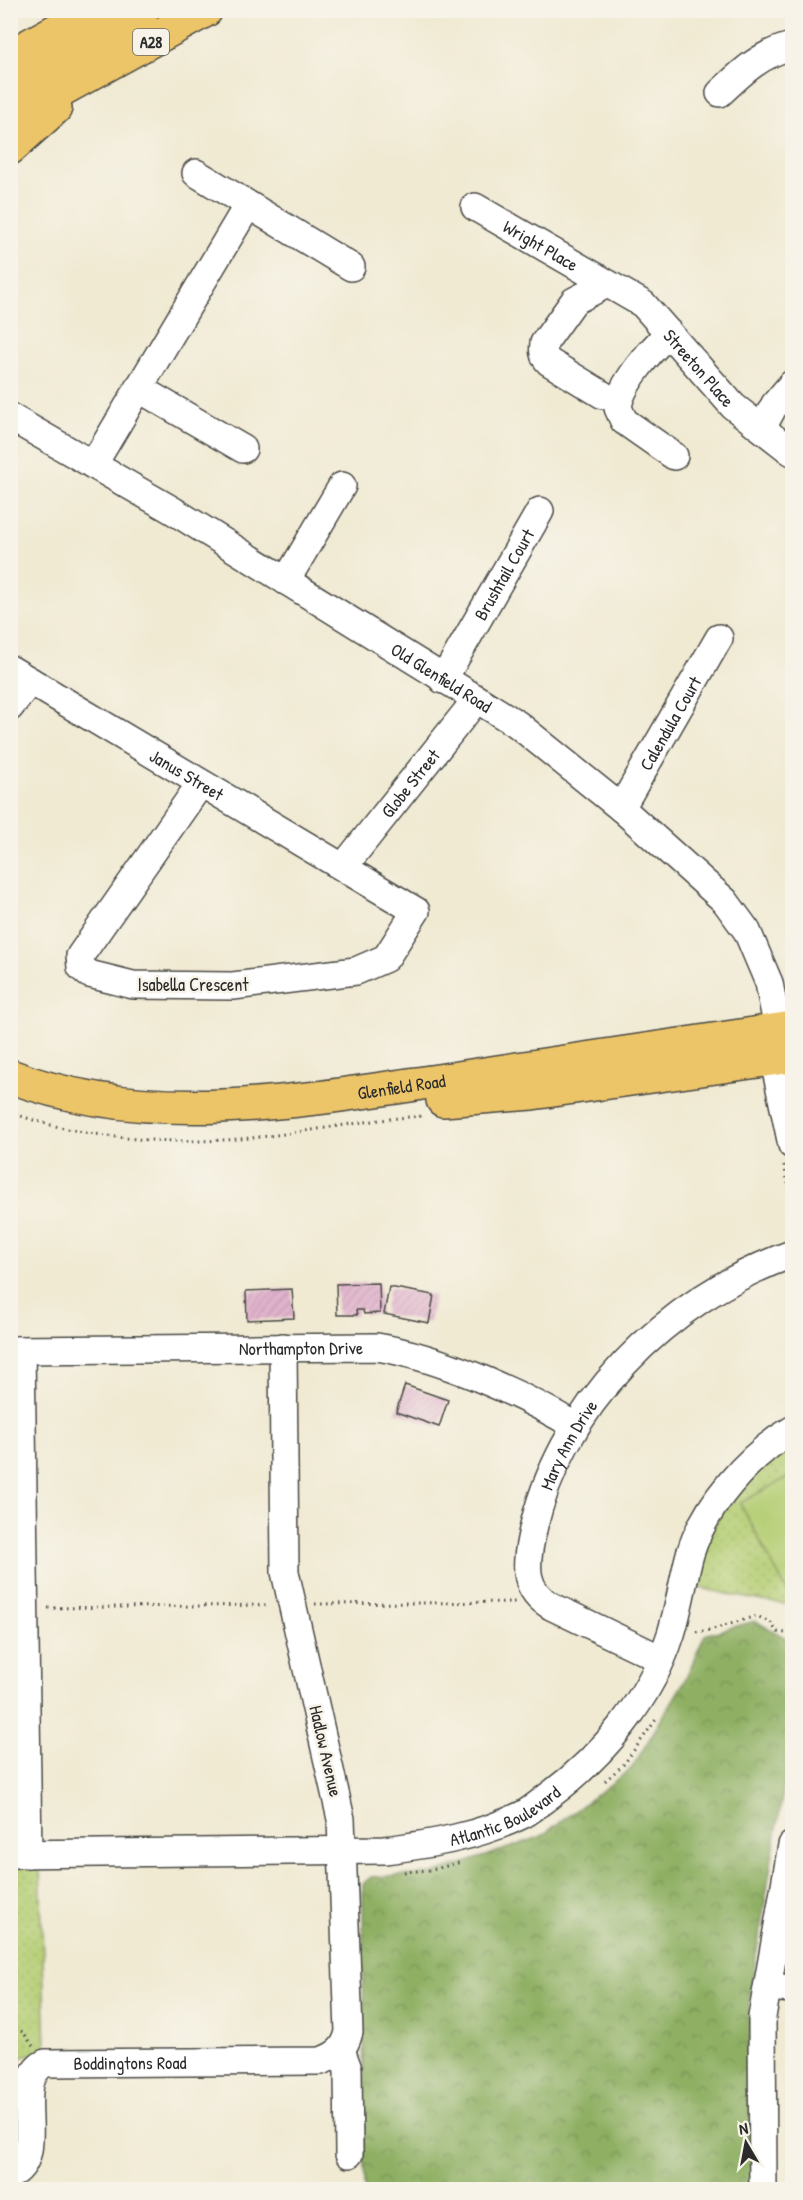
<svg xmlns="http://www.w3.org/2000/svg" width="803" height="2200" viewBox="0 0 803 2200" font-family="'Patrick Hand',sans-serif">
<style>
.forest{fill:url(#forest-crowns);stroke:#5d6e48;stroke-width:1.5}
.park{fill:url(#park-dots);stroke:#707c4e;stroke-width:1.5}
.pitch{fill:#b4cd72;stroke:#707c4e;stroke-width:1.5}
.building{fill:url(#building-hatch)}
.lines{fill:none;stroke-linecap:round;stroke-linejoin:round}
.minor-casing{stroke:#494844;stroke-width:30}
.major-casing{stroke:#494844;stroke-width:36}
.highway-casing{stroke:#494844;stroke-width:36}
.path{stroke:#494844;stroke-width:3;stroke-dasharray:1.5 4.5;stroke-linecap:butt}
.minor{stroke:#fff;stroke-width:27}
.major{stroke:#edc569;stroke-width:33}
.highway{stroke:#edc569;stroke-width:33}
.labels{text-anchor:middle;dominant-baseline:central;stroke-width:5;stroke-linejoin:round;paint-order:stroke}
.shield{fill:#f7f3e8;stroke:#686764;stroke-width:1.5}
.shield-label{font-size:16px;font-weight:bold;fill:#2b2b2b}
.street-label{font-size:18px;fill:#2b2b2b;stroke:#f7f3e8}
</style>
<defs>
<pattern id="forest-crowns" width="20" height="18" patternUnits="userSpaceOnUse" patternTransform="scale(1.5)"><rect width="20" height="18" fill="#8fb064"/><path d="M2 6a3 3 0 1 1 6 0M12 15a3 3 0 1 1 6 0" fill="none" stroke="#758f53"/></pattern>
<pattern id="park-dots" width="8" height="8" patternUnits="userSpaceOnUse" patternTransform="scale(1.5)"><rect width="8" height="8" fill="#b4cd72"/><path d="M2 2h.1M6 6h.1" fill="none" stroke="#9bb063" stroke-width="1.8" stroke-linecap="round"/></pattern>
<pattern id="building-hatch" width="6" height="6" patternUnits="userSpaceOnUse" patternTransform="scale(1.5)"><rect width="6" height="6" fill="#e1b3cd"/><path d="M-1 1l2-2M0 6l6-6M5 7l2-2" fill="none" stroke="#c19ab0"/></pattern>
</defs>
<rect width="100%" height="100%" fill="#f7f3e8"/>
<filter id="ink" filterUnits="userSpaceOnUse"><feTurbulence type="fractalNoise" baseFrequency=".0167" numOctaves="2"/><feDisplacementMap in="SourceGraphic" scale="12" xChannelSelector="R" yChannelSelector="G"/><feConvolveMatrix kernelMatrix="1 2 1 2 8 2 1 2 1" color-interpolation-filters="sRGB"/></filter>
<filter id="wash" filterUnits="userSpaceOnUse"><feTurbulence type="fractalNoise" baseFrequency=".008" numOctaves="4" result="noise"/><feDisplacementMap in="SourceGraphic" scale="24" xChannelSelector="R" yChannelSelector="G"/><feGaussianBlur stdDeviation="1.35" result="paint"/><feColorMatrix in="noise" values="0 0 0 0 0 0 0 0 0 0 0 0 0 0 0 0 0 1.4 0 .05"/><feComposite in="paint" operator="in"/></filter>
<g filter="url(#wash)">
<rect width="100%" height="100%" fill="#f0ead3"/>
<path class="forest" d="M755 1621 788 1639 792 1644V1736L750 1993 751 2189H364L363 1884 371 1877 433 1874 540 1837 632 1768 684 1682 705 1635Z"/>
<path class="park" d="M792 1439V1605L761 1601 691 1586 704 1546 729 1497Z
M10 1866H40L46 2050 13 2060 10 2054Z"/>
<path class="pitch" d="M788 1477 792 1486V1590L788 1593 740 1503Z"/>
<g id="blocks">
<path class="building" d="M379 1283 380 1313 364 1314 363 1310H356L357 1315H337L336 1284Z
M389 1287 434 1295 429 1323 384 1314Z
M292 1289 294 1318 247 1320 246 1291Z
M405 1385 448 1400 439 1427 396 1412Z"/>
</g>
</g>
<g filter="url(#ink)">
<use href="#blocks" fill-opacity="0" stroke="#494844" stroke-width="1.5"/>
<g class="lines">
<g class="minor-casing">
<g id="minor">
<path d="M720 93C742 72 762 53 792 46"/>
<path d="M196 173 351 267"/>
<path id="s1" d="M475 207 643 304 733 406 792 452"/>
<path d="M669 333C652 349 620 384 618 408L624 421 674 456"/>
<path d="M138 388 243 449"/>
<path d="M603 395 549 362C543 356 543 351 544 343L574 301 607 284"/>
<path id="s2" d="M10 417 172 510 517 724 621 808 725 901 747 931 769 983 778 1030 773 1056 792 1145"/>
<path d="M762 428 775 404 792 384"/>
<path d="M93 465 248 205"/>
<path d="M286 581 342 486"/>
<path id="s3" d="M10 669 416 911 386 958 356 971 233 986 133 985 89 974 81 967 80 956 201 783"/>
<path id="s4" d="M443 680 540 511"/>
<path d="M10 707 30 681"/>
<path id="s5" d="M621 808 719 638"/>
<path id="s6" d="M344 866 476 700"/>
<path id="s7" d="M10 1350 377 1347C439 1357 521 1393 575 1426"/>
<path d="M21 1350 28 1854"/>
<path id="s8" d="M661 1659 551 1606C524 1590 525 1567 531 1539 557 1407 667 1298 792 1254"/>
<path id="s9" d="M10 1854 384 1850C433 1844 480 1836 524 1814 533 1809 542 1801 550 1795 604 1755 650 1699 671 1634 679 1608 683 1580 690 1554 705 1505 749 1455 792 1430"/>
<path d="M768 1987 792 1989"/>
<path d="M341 2050 348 2069 349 2154"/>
<path id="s10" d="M10 2175C51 2157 8 2082 45 2063L321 2061C337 2055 345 2049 349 2032L341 1819 285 1572 283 1347"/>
<path d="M763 2190 762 2017 792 1845"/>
</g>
</g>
<g class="major-casing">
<g id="major">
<path id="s11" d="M10 1076C156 1132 315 1098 464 1077 574 1061 683 1045 792 1028"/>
<path d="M443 1100 532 1093 792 1056"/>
</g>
</g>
<g class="highway-casing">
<path id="highway" d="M10 56 94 10
M10 86 108 32 142 10
M10 118 206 10
M10 148 55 108"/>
</g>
<path class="path" d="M10 21 20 10
M10 1112C86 1141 181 1146 260 1137 315 1131 369 1119 424 1116
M784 1165 792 1201
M315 1604 515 1602
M48 1608 269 1605
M696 1632C718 1630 736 1621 757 1616L771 1623 777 1632 785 1633 792 1638
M605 1781 624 1764 658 1717
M404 1872 431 1870 462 1862
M10 2026 23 2032 33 2046"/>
<use href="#minor" class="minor"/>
<use href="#major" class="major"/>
<use href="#highway" class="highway"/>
</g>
</g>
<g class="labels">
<rect class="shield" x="133" y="29" width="36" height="26" rx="4.5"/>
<g class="shield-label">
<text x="151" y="42">A28</text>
</g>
<g class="street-label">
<text stroke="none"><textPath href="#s1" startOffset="76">Wright Place</textPath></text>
<text stroke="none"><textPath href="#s1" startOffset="279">Streeton Place</textPath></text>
<text stroke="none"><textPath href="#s4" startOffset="122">Brushtail Court</textPath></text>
<text stroke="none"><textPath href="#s2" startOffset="504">Old Glenfield Road</textPath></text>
<text stroke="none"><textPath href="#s5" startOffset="98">Calendula Court</textPath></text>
<text stroke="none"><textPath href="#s3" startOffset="206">Janus Street</textPath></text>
<text stroke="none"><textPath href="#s6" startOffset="106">Globe Street</textPath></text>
<text x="193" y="984">Isabella Crescent</text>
<text stroke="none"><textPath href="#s11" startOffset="396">Glenfield Road</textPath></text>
<text stroke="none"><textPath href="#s7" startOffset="291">Northampton Drive</textPath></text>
<text stroke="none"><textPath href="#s8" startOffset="300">Mary Ann Drive</textPath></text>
<text transform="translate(326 1751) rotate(77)">Hadlow Avenue</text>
<text stroke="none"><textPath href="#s9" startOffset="501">Atlantic Boulevard</textPath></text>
<text stroke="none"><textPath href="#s10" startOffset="210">Boddingtons Road</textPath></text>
</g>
</g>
<rect width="803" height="2200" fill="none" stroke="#f7f3e8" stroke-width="36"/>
<g transform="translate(746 2143) rotate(350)" stroke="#f7f3e8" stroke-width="4.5" paint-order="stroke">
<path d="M0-4.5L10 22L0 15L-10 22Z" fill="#2b2b2b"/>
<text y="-9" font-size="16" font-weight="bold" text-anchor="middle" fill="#2b2b2b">N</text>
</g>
</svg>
